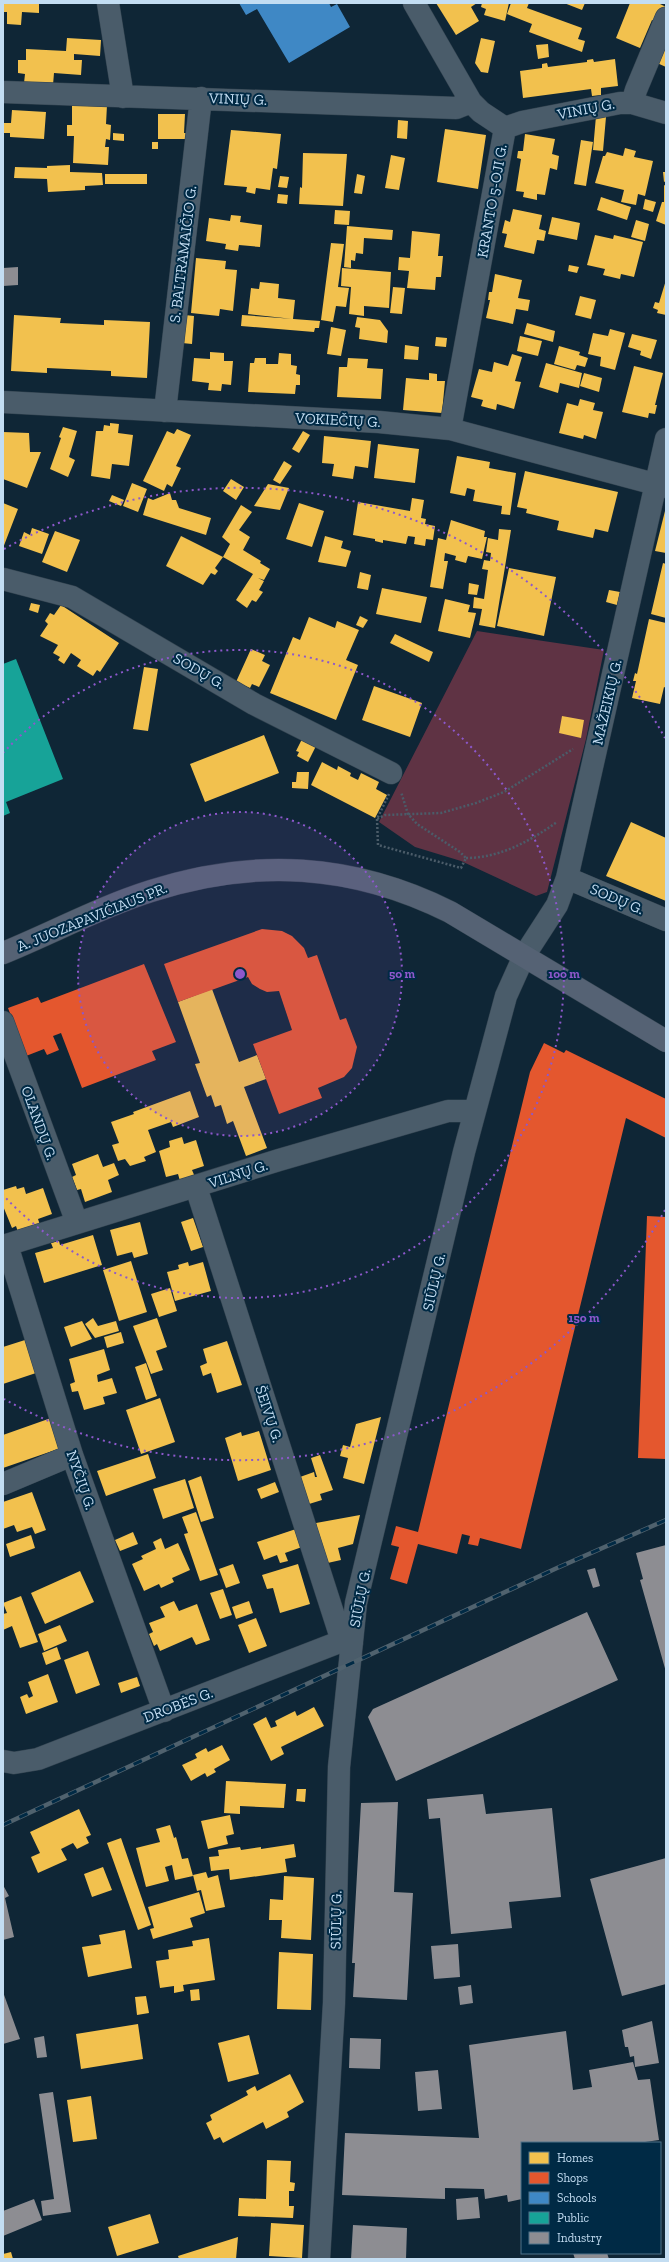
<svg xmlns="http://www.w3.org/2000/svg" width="669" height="2262" viewBox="0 0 669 2262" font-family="'Zilla Slab',serif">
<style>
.green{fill:#5f3344}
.homes{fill:#f2c14e}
.shops{fill:#e4572e}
.schools{fill:#3f88c5}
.public{fill:#17a398}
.industry{fill:#8d8d92}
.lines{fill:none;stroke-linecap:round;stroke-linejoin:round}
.minor-casing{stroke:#31424f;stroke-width:23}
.major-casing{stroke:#31424f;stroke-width:23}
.path{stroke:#4b5c69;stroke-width:2.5;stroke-dasharray:2 2;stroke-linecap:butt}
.minor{stroke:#4a5c6a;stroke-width:22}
.major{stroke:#556274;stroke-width:22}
.rail-casing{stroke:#50626e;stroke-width:4.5}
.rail{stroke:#002a45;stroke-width:3;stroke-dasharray:9;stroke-linecap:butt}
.ring{fill:none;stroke:#8d58cc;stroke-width:2;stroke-dasharray:2 4}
.labels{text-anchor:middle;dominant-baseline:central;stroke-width:4;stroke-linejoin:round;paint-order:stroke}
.street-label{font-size:15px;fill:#c3ddf2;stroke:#002a45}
.centre{fill:#8d58cc;stroke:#002a45;stroke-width:2}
.ring-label{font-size:12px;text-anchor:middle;font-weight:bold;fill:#8d58cc;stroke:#002a45;stroke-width:4;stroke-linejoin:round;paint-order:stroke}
</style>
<rect width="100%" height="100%" fill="#0f2636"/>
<path class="green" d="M477 631 604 650 586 739 547 892 536 896 461 861 415 847 379 822Z"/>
<path class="homes" d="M3 3H39V13L22 12 21 25 7 24V12H3Z
M436 3H477L471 7 479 21 456 35Z
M482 3H509L505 21 484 15 486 9 481 7Z
M511 3H529L527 8 582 28 578 39 585 41 582 52 529 32 532 24 507 14Z
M564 3H585L582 10Z
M630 3H658L666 7 659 23 652 20 640 48 616 38Z
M67 38 101 40 100 56 74 54V60H82L81 75 54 73 53 85 24 83 25 74 18 73V60H26V49L66 51Z
M481 38 495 41 488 73 481 72 475 63Z
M666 42V67L657 63Z
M548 44 549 57 538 59 536 45Z
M593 59 594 62 615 59 618 86 601 88V95L592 96 591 89 523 98 520 71 542 68V64L547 63 548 67 587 62V60Z
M72 104 107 105 106 124 111 125 110 140 106 139 105 147H109L108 165 73 163 74 136H67V125H72Z
M12 110 46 112 44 139 10 137V133H3V123H11Z
M158 114H185L184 133H190V139H158Z
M596 116 606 117 603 151 593 150Z
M398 120 408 121 407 139 397 138Z
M445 129 486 135 478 189 437 182Z
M231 130 281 134 277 169 273 168 270 190 256 188 255 194 246 192 247 187 224 185Z
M113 133 124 134V141L113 140Z
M525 134 555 139 552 154 559 156 557 170 550 168 545 195 537 194V200L523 197 524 192 516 191 521 159 517 158 518 151H523Z
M581 140 593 142 586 186 574 184Z
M152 142H158V149H152Z
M625 148 636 151 634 157 653 161 645 196 638 194 636 205 621 202 624 190 595 183 603 156H605L607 152 623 156Z
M303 153 347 154 343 206 299 204 300 187 302 188Z
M391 155 405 158 399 190 385 188Z
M70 165V172L102 173 103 185 85 186V190L48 192 47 179 14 178 15 167 47 168V166Z
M663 172H666V181L664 182Z
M105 174H147V184H105Z
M357 174 365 176 362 194 354 193Z
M280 176 289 177 287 188 278 187Z
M664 185 666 186V225L656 221 662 202H664Z
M278 194 288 195 287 204 277 203Z
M601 197 631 207 627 220 597 210Z
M645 199 656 202 653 212 643 209Z
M513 209 542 215 539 229 546 231 544 241 537 240 534 254 504 247 507 234 502 233 505 220 510 222Z
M335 210 350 211 349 225 334 224Z
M231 215 241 216 240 222 262 225 260 247 239 245 238 251 225 249 226 244 206 241 209 218 230 221Z
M552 217 580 223 577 240 548 234Z
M636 220 649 224 645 241 631 237Z
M347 226 393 230 392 240 364 238 363 254 356 253 355 261 351 260V268L344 267Z
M412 231 440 234 438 256H443L441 277H436L435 290 407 288 409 271 398 270 399 257 410 258Z
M595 235 613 239 614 235 643 242 634 277 621 274 620 279 603 275 605 269 587 265Z
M331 243 344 244 338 287 349 288 346 307 336 306 333 322 321 320Z
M196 258 226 261 225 269 237 270 233 311 220 309 219 316 191 313Z
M569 265 579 267 577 273 568 271Z
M342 268 391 272 389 308 364 306V316L349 314 351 287 341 286Z
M495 274 522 280 518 298 530 300 528 311 516 309 513 324 486 318 490 300H488L489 292H492Z
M666 280V315L657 313 658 310 653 308 655 302 659 303Z
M260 282 279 284 278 298 295 300 293 319 248 314 251 288 259 289Z
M393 287 405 288 402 314 390 313Z
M580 296 596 300 591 319 575 315Z
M14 315 61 318 60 323 104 325V320L150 322 147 378 111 376V371L47 368V373L11 371Z
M185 315 194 316 192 344 182 343Z
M242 315 320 321 319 328H315L314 332 241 326Z
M357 317 380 320 388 331 387 343 359 339 360 328 355 327Z
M527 323 555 331 553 342 524 334Z
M331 327 346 330 341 356 327 354Z
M610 329 625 333 615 370 600 366 601 357 588 354 593 333 608 336Z
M632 334 657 340 651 359 640 355 641 351 628 347Z
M520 336 542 341 538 356 517 351Z
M436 337 447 338 446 347 435 346Z
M405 345 419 347 418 360 404 359Z
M559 346 580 352 579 355 588 358 585 367 577 365 575 370 554 364Z
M210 352 224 353V361H233L231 385 222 384 221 391 208 390 209 383 192 381 194 358 210 359Z
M279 353 291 354V365L297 366 296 374 300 375V385H296L295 394 248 392 250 363H254L255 358H266V364H278Z
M512 354 522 357 515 381 521 382 514 409 497 404 496 410 481 406 483 400 471 397 479 369 492 372 494 362 508 366Z
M348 358 368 359 367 368 383 369 381 399 337 397 339 367H347Z
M546 363 582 373 579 388 560 383 558 393 539 387Z
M634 366 663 373 655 405H657L655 414 649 413 648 418 622 412Z
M429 373 437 374V381H445L442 413 403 410 406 378 429 380Z
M584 373 602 378 599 392 580 386Z
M580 399 595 403 593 410 603 412 596 439 584 435 583 439 559 433 567 403 578 406Z
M110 423 119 424 118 433 133 435 129 466 112 464 110 479 91 476 96 431H103L104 425 110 426Z
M63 427 77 431 69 457 75 460 68 477 50 469 61 438 59 437Z
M177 429 191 435 176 466 181 468 172 487 167 484 164 491 143 481 167 431 174 434Z
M303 431 310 435 299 453 292 449Z
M3 432 29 433 30 452H41L27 488 3 479Z
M324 436 371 441 368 468 355 466 353 479 332 476 334 464 322 463Z
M378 444 419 449 415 483 374 478Z
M457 456 490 462 489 468 516 473 510 515 501 514 502 506 473 501 475 490 467 488 465 496 450 493Z
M284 461 292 466 280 484 273 480Z
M525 471 618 492 608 532 595 529 593 538 557 530 559 521 526 513 527 509 517 507Z
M231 479 244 487 236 500 223 491Z
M132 483 147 489 138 512 123 506Z
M268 484 289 488 280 510 254 506Z
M170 493 172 500H176L179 508 211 518 206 535 143 515 148 498 153 500Z
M112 495 124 500 121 506 109 501Z
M412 498 424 500 421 518 426 519 425 524 435 526 433 540 426 539 425 546 414 544 415 537 408 536 406 544 383 540V543L375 541V539L353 535 358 502 410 511Z
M3 503 18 509 3 548Z
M299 503 324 511 312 547 286 539Z
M241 505 252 512 239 530 250 537 243 550 261 561 260 563 270 569 264 580 258 578 264 581 259 590 263 592 256 602 252 600 247 608 236 600 253 574 223 557 230 544 222 537Z
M666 507V553L655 551Z
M451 520 485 531 484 537H487L482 559 468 556 466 563 455 560 456 556 445 553 444 561H448L443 589 430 587 438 538 446 540Z
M32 528 49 534 42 554 19 546 24 532 30 535Z
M499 529 511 530 495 628 479 625 482 609 473 608 474 597 484 599 488 570 482 569 484 560 490 561 491 553 486 552 488 538 498 540Z
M55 531 80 540 67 572 42 562Z
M181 536 223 557 215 568 218 571 215 575 211 573 203 585 166 566Z
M325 536 343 541 341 548 351 551 346 567 318 562Z
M663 563 666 564V618L651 614Z
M509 568 556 577 544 636 497 626Z
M360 572 371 575 368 590 357 588Z
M469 583 479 585 477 595 468 594Z
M382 588 427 597 421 623 376 614Z
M609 590 620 592 617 605 606 602Z
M445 599 470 605 468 612 476 613 470 638 438 631Z
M31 603 40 605 38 613 29 610Z
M61 605 119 643 100 672 97 670 93 676 77 666 81 660 71 653 64 664 58 660 60 657 53 653 58 645 40 636 48 624 45 621 50 613 54 615Z
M360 616 368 620 363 628 356 625Z
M309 617 335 628 337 621 359 630 346 660 358 665 336 720 270 693 293 637 300 640Z
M649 619 666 623V688L664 687 660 704 632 698 636 681H633L635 673 637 674Z
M395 634 433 652 429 662 390 643Z
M251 649 265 655 262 661 270 665 259 687 252 684 250 688 236 682Z
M144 667 158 669 148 731 133 729Z
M374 686 422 703 410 737 362 720Z
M562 716 584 720 581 738 559 733Z
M264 735 279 773 205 802 190 764Z
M302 739 316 746 308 762 297 756 299 752 296 751Z
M322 762 337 770 338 766 351 773 350 776 358 780 361 773 379 782 376 789 387 795 375 818 311 785Z
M297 772H309L308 789 292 788V782H296Z
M631 822 666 838V901L606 876Z
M212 989 239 1062 257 1055 266 1079 244 1087 267 1148 246 1156 233 1121 227 1124 221 1105 215 1107 211 1095 207 1097 195 1064 200 1063 178 1002Z
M190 1091 199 1117 173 1127 171 1122 148 1130 156 1152 144 1157 146 1161 130 1166 125 1159 118 1161 112 1145 119 1143 111 1122 134 1114 133 1112Z
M182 1137 184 1144 196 1140 204 1166 192 1170 195 1177 180 1181 178 1174 166 1177 159 1151 170 1147 169 1141Z
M98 1154 103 1167 114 1163 119 1175 108 1180 112 1192 85 1202 81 1189 77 1190 72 1177 76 1175 72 1164Z
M16 1186 17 1189 24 1187 26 1194 43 1188 52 1214 38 1219 40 1225 18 1232 16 1226 12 1228 3 1206V1190Z
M193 1218 203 1247 191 1251 181 1222Z
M140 1222 148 1254 134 1258 132 1252 117 1256 110 1230Z
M93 1235 102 1265 44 1283 35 1253 53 1248 51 1243 59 1241 60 1245Z
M131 1261 147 1312 119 1321 103 1270Z
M188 1262 189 1266 203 1262 211 1291 175 1301 167 1272 179 1269 178 1265Z
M170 1288 177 1311 159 1317 151 1294Z
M93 1318 98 1326 116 1321 119 1331 95 1338 85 1324Z
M157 1318 167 1347 156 1351 163 1370 151 1374 133 1326Z
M82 1321 92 1339 71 1347 64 1327Z
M121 1332 124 1343 107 1348 104 1337Z
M25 1340 36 1373 3 1384V1347Z
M227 1341 242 1385 217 1393 211 1373 203 1376 200 1366 207 1363 203 1349Z
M104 1349 110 1370 97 1375 98 1382 112 1378 117 1393 103 1397 105 1404 84 1410 78 1391 72 1392 70 1384 75 1382 69 1359Z
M146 1363 157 1396 146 1400 135 1367Z
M160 1398 175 1442 141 1454 126 1410Z
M381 1417 364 1484 343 1478 348 1458 340 1456 343 1445 350 1447 356 1424Z
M51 1418 61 1448 3 1468V1435Z
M259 1431 271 1470 238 1481 225 1438 241 1432 242 1436Z
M148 1454 156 1478 106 1496 97 1471Z
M320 1455 333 1490 320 1494 322 1500 309 1504 300 1477 314 1472 315 1477H317L311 1458Z
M201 1476 214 1518 201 1522 188 1481Z
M185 1479 194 1508 163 1519 153 1489Z
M275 1482 279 1492 261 1499 257 1489Z
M32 1492 46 1530 35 1534 32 1527 17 1532 14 1525 3 1529V1502Z
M196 1512 218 1575 200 1581 184 1534 188 1533 182 1517Z
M360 1515 353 1544 338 1548 341 1560 323 1564 316 1523Z
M296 1529 302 1547 285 1553 288 1561 280 1563 277 1555 264 1560 257 1542Z
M133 1532 138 1544 120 1551 115 1540Z
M31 1535 35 1548 10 1557 6 1544Z
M161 1538 165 1549 178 1543 190 1570 172 1578 174 1582 161 1588 159 1584 144 1591 132 1564 143 1559 141 1556 156 1549 153 1542Z
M233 1564 240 1583 226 1588 219 1569Z
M298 1564 310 1604 280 1613 273 1588 267 1589 262 1575Z
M80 1571 94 1602 45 1624 31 1593Z
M223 1589 232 1615 220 1619 210 1593Z
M21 1596 38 1642 20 1648 12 1626 3 1630V1614L7 1613 3 1603Z
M174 1601 179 1611 197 1604 210 1640 196 1645 192 1637 160 1651 157 1644 154 1646 149 1634 153 1632 149 1623 165 1617 160 1607Z
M249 1601 253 1613 236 1619 232 1607Z
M256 1618 267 1646 249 1653 238 1625Z
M60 1625 67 1641 44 1651 38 1634Z
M57 1647 61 1659 46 1665 42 1653Z
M88 1651 100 1685 76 1694 64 1660Z
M48 1674 58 1702 26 1714 20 1697 27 1694 29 1698 33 1696 28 1682Z
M137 1677 140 1686 121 1693 118 1683Z
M314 1707 324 1726 281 1747 284 1754 271 1761 253 1724 266 1717 271 1728 277 1726 275 1721 295 1711 297 1716Z
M222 1745 230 1760 214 1769 216 1772 207 1777 205 1773 191 1781 182 1765 197 1758 195 1754 206 1748 208 1752Z
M226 1781 286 1784 284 1808 240 1806V1814L224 1813Z
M297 1789H306L305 1802 296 1801Z
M79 1809 91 1835 86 1837 89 1843 77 1849 73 1843 61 1849 67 1860 38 1873 31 1857 40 1853 30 1832Z
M230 1815 234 1834 226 1836 228 1844 208 1849 201 1821Z
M170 1825 174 1838 176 1837 182 1859 188 1858 193 1876 175 1880 172 1865 165 1867 169 1881 146 1887 136 1848 160 1842 156 1829Z
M121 1838 151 1925 138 1930 107 1843Z
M294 1844 296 1857 285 1859 287 1872 230 1880 229 1869 211 1871 209 1857 219 1856 218 1850 240 1847 241 1850 261 1847V1849Z
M103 1867 112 1890 92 1897 84 1874Z
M206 1872 208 1878 218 1875 225 1907 206 1911 201 1890 197 1891 193 1875Z
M284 1876 314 1878 311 1940 281 1938 282 1920H269L270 1899 283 1900Z
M199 1892 205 1913 190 1918 193 1927 153 1939 150 1929 154 1928 148 1907Z
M125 1930 132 1968 88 1977 82 1947 101 1944 99 1935Z
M209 1938 215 1980 183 1985 184 1991 174 1993V1986L160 1988 156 1961 169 1959 168 1950 193 1946 192 1941Z
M279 1952 313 1954 311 2010 277 2009Z
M199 1989 200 2000 191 2001 190 1990Z
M146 1996 149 2013 137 2015 135 1997Z
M138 2024 143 2059 81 2069 76 2034Z
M249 2035 259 2074 228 2082 218 2043Z
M290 2074 304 2102 287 2112 289 2117 266 2129 263 2122 223 2143 220 2137 214 2140 206 2123 212 2120 210 2115 248 2095 246 2091 255 2086 257 2091Z
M91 2096 97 2139 73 2142 67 2100Z
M267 2160 291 2161 290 2182 295 2183 294 2191H289V2206H294L293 2218 238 2216 239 2198 266 2199Z
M150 2214 159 2243 117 2256 108 2227Z
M271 2223 304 2225 302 2258 269 2256Z
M238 2237 236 2259H179L178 2256Z
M11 2252 13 2259H3V2254Z"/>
<path class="shops" d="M262 929 282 931 292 936 304 948 308 958 317 955 340 1020 346 1018 357 1047 352 1068 344 1077 318 1088 322 1098 279 1114 253 1044 292 1030 279 991 267 992 260 989 252 984 248 977 178 1002 164 964Z
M144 964 176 1042 152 1051 156 1060 82 1088 61 1033 53 1036 59 1050 47 1055 44 1049 26 1056 8 1008 38 997 41 1003Z
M544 1043 564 1053 566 1050 666 1099V1138L626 1118 521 1549 480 1538 478 1546 468 1544 470 1536 462 1534 457 1554 418 1544 407 1584 390 1579 399 1547 391 1545 396 1526 418 1532 530 1072Z
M647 1216 666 1217V1459L638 1458Z"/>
<path class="schools" d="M239 3H329L331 7 337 4 350 27 289 63 257 9 246 15Z"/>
<path class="public" d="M16 659 63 779 6 802 10 813 3 816V664Z"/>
<path class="industry" d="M18 267V285L3 286V268Z
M666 1545V1672L640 1580 643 1579 636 1553Z
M595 1568 600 1586 593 1588 587 1570Z
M587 1612 618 1680 396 1781 368 1717 373 1709Z
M483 1794 486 1814 552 1808 561 1897 509 1902 512 1928 451 1934 440 1818 429 1819 427 1799Z
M398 1802 394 1892 413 1893 407 2000 353 1997 355 1963H352L361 1803Z
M666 1858V1984L622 1996 590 1879Z
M3 1885 9 1896 5 1898 14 1937 3 1940Z
M458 1944 460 1977 434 1979 431 1946Z
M471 1985 473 2003 460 2005 458 1987Z
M3 1992 20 2039 3 2044Z
M652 2021 659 2063 635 2067 634 2056 630 2057 628 2047H625L622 2030Z
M566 2031 573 2090 592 2087 589 2070 633 2062 638 2080 650 2079 659 2140 638 2143H522V2199L508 2202 507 2195 485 2199 484 2189 445 2188V2199L342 2195 345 2133 479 2138 469 2045Z
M44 2036 47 2057 37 2058 34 2038Z
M350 2038 381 2039 380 2069 349 2068Z
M438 2070 442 2109 418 2111 415 2072Z
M53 2092 71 2212 43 2216 41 2201 54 2199 39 2094Z
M478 2197 480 2218 457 2220 456 2199Z
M34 2199 42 2220 3 2236V2211Z
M353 2225 407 2228 406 2259H351Z
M573 2253H607L609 2259H575Z"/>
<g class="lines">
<g class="minor-casing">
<path id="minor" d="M108 3 123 97
M414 3 471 102 481 112 505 128 450 429
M3 92 456 108 471 102
M632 103 636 90 666 18
M505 128 522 122 620 103H632L666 113
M3 402 379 422 450 429 666 487
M165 411 201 98
M3 579 72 597 254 704 391 773
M567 878 666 920
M3 1022 77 1223
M196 1187 342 1641
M7 1245 72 1455 164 1711
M3 1246 279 1160 448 1111H475
M3 1484 72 1455
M3 1761 14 1763 38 1759 342 1641 352 1643
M319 2259 334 2003 339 1767 356 1603 464 1152 506 996 524 956 557 905 567 878 666 439"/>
</g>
<g class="major-casing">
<path id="major" d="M3 953C52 933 100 907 151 891 254 858 352 863 450 912L666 1041"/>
</g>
<path class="path" d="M389 794 377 819 385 815 441 813 476 803 504 792 573 749
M377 819 378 845 461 868 466 858 460 852 417 824 408 814 401 792
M466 858C500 858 530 841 557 822"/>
<use href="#minor" class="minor"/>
<use href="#major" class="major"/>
<g class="rail-casing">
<path id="rail" d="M3 1825 557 1568 666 1520"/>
</g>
<use href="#rail" class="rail"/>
</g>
<circle cx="240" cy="974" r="162" fill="#8d58cc" fill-opacity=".12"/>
<g class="ring">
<circle cx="240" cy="974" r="162"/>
<path d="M3 753A324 324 0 1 1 3 1195"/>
<path d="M665 1210A486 486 0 0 1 4 1399M4 549A486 486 0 0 1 665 738"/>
</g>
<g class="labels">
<g class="street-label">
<text transform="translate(238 99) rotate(2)">VINIŲ G.</text>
<text transform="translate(586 109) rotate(-11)">VINIŲ G.</text>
<text transform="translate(492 201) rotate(-80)">KRANTO 5-OJI G.</text>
<text transform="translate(183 254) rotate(-83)">S. BALTRAMAIČIO G.</text>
<text transform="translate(338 420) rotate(3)">VOKIEČIŲ G.</text>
<text transform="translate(199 671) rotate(30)">SODŲ G.</text>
<text transform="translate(607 702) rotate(-77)">MAŽEIKIŲ G.</text>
<text transform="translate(617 899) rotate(23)">SODŲ G.</text>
<text transform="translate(92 917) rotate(-22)">A. JUOZAPAVIČIAUS PR.</text>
<text transform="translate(39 1123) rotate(70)">OLANDŲ G.</text>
<text transform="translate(238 1174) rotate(-18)">VILNŲ G.</text>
<text transform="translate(434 1282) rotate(-77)">SIŪLŲ G.</text>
<text transform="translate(269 1414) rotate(72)">ŠEIVŲ G.</text>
<text transform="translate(81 1480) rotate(71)">NYČIŲ G.</text>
<text transform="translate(360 1598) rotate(-79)">SIŪLŲ G.</text>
<text transform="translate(178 1705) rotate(-21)">DROBĖS G.</text>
<text transform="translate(336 1920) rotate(-89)">SIŪLŲ G.</text>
</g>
</g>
<circle cx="240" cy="974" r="6" class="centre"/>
<g class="ring-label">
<text x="402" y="978">50 m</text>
<text x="564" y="978">100 m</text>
<text x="584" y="1322">150 m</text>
</g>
<rect width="669" height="2262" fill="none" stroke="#c3ddf2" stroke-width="8"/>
<rect x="521" y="2142" width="140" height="112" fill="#002a45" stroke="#4e728a"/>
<rect x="529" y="2152" width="20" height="12" fill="#f2c14e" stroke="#4e728a"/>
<text x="557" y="2162" font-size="12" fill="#c3ddf2">Homes</text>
<rect x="529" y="2172" width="20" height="12" fill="#e4572e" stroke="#4e728a"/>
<text x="557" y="2182" font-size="12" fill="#c3ddf2">Shops</text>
<rect x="529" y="2192" width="20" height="12" fill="#3f88c5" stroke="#4e728a"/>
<text x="557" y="2202" font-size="12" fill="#c3ddf2">Schools</text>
<rect x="529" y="2212" width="20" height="12" fill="#17a398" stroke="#4e728a"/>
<text x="557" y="2222" font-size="12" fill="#c3ddf2">Public</text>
<rect x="529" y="2232" width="20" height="12" fill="#8d8d92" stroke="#4e728a"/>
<text x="557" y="2242" font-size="12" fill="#c3ddf2">Industry</text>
</svg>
